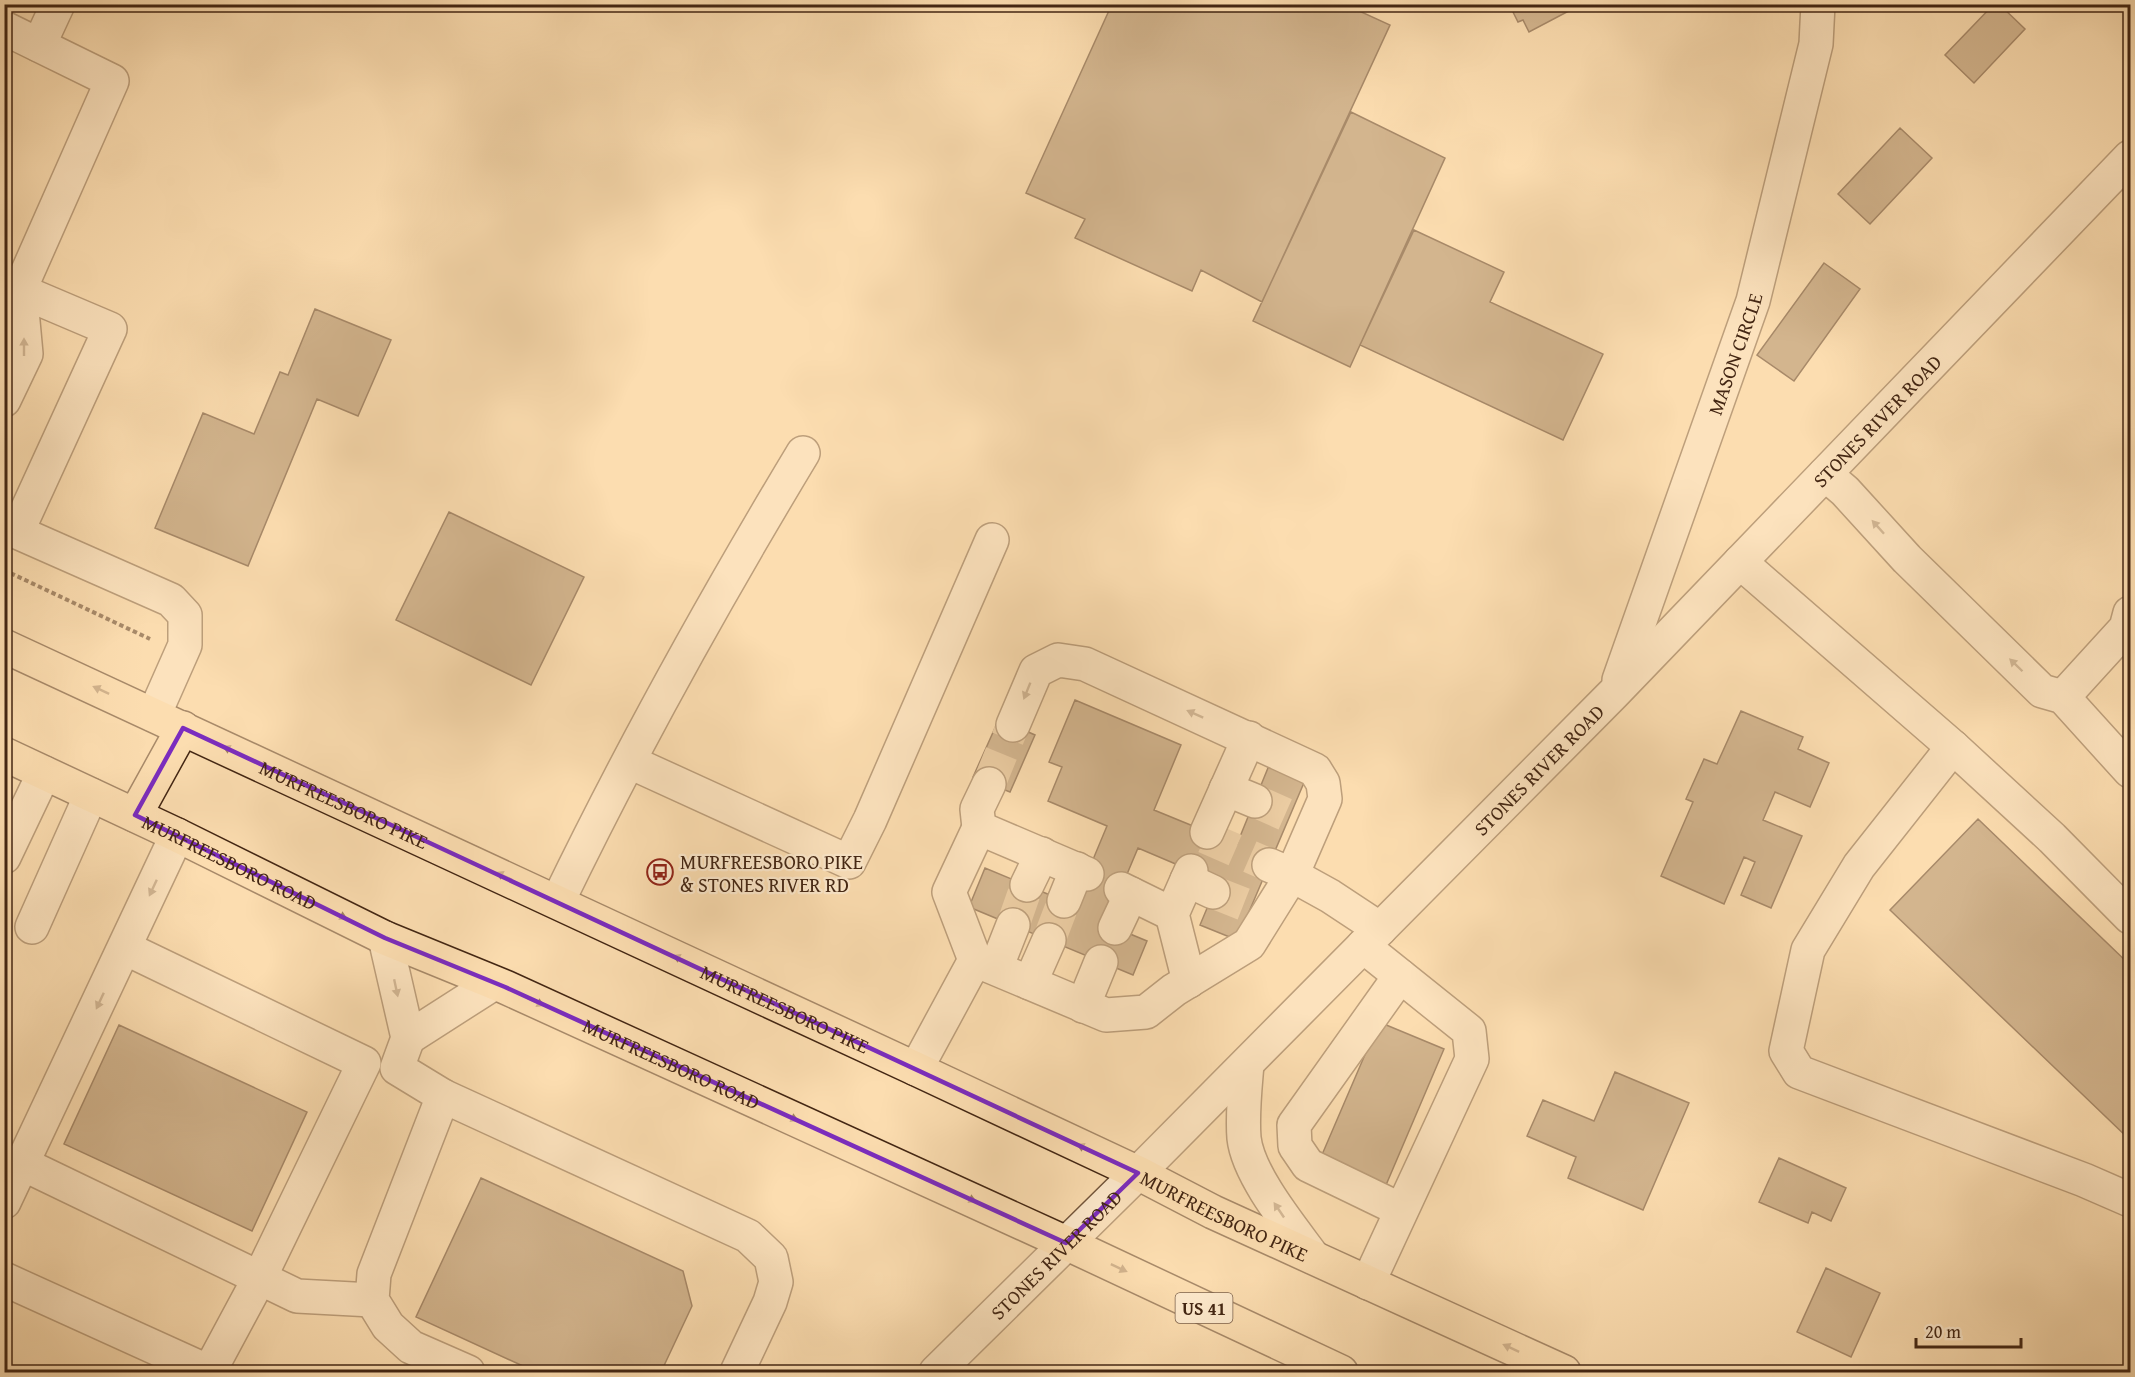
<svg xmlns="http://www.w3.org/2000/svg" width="2135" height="1377" viewBox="0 0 2135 1377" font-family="'Gentium Book Plus',serif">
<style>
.building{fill:#a38565;stroke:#432613;stroke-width:1.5}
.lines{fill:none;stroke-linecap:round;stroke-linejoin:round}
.minor-tunnel{stroke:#d7b891;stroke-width:33;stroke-dasharray:33 16;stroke-linecap:butt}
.minor-casing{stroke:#71543a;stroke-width:36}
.major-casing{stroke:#432613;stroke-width:36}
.path{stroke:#432613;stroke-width:4;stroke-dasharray:4.5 3;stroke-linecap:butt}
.minor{stroke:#fde9cc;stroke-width:33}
.major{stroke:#fcddb0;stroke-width:33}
.oneway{fill:#a08870}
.oneway2{fill:#a08262}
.marked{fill:none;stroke:#7b2cbf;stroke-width:4.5;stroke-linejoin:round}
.labels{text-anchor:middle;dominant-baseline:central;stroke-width:4.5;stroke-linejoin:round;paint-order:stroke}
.shield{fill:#fde9cc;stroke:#7b604a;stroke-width:1.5}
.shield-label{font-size:18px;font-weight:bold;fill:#432613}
.street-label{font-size:20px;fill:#432613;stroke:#fde9cc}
.poi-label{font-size:20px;fill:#432613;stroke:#fde9cc;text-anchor:start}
</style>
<rect width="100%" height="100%" fill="#fcddb0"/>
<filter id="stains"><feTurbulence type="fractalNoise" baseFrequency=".00333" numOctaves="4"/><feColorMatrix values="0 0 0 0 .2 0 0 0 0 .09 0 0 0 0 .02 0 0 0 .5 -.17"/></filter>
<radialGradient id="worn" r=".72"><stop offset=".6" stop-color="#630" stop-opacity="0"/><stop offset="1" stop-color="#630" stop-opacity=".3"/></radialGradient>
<path class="building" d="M1112 4H1344L1390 25 1262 302 1201 270 1192 291 1075 238 1085 219 1026 193Z
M1509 4H1582L1529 32 1523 20 1518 22Z
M1994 4H1999L2025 29 1974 83 1945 55Z
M1351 112 1445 158 1350 367 1253 321Z
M1900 128 1932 158 1870 224 1838 194Z
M1414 230 1504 272 1490 302 1603 354 1563 440 1360 345Z
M1824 263 1860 289 1794 381 1757 355Z
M315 309 391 340 358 416 317 399 248 566 155 528 203 413 254 434 280 372 288 375Z
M449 512 584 577 531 685 396 620Z
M1075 700 1181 745 1154 810 1237 844 1270 763 1306 778 1237 940 1200 925 1218 882 1138 848 1106 924 1147 941 1133 975 969 907 985 868 1074 905 1107 826 1048 801 1062 767 1049 762Z
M1741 711 1803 737 1798 749 1829 763 1810 807 1775 792 1763 820 1802 836 1771 908 1741 895 1755 862 1744 857 1724 904 1661 876 1693 802 1686 799 1704 759 1717 764Z
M999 719 1035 735 1010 792 973 777Z
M1978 819 2130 965V1140L1890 910Z
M1379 1022 1444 1049 1386 1185 1321 1157Z
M119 1025 307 1112 252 1231 64 1144Z
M1615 1072 1689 1103 1643 1210 1568 1178 1576 1157 1527 1136 1543 1100 1594 1121Z
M1779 1158 1846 1188 1831 1221 1812 1212 1808 1223 1759 1202Z
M481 1178 683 1271 692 1306 661 1372H536L416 1317Z
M1826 1268 1880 1293 1851 1357 1797 1332Z"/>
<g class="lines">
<path class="minor-tunnel" d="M989 784 1013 725
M1255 801 1289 816
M1205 837 1269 865
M1213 892 1251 907
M1013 925 1027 885
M1049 940 1064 901"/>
<g class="minor-casing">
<g id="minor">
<path d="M4 28 112 81 20 289 4 302"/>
<path d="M39 45 58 4"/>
<path d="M4 284 110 329 17 532 171 600 185 615V645L154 715"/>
<path d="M4 400 26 354 20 289"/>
<path d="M1825 474 1845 491 1907 559 2042 691 2063 697 2130 771"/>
<path d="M1740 562 1953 747"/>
<path id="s1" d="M1619 680 1753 301 1816 44 1818 4"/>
<path d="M2063 697 2126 628 2130 613"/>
<path d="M1013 725 1036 671 1058 660 1085 664 1315 770 1323 783 1325 799 1292 875 1269 865"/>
<path d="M630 762 849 862 870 820 992 540"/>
<path d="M1226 789 1255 801"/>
<path d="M979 828 977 809 989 784"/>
<path d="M1207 832 1249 738"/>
<path d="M4 857 44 773"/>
<path d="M1187 880 1213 892"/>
<path d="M1027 885 1042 854"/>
<path d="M1121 889 1172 914"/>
<path d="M558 901C632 748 715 599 803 453"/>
<path d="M1064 901 1077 869"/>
<path d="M2130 917 2052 838 1953 747 1859 866 1808 950 1786 1051 1799 1072 2084 1180 2130 1200"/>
<path d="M32 927 91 795"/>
<path d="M1115 928 1131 894"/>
<path d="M385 938 408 1038 397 1068 443 1096 374 1274 372 1300 388 1326 411 1347 468 1372"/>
<path d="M1363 946 1469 1031 1472 1059 1368 1283"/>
<path d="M125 948 364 1063 260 1277 209 1372"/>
<path d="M975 960 949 892 979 828 1087 874"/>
<path d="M996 968 1013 925"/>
<path d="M1400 976 1294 1125 1295 1146 1308 1165 1401 1210"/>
<path d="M1189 981 1172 914 1191 871"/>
<path d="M1030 983 1049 940"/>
<path d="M1083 1006 1101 962"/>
<path d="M408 1038 494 983"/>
<path d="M1247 1064C1245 1088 1242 1113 1244 1138 1248 1175 1291 1227 1313 1257"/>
<path d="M916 1069 975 960 1106 1015 1146 1012 1174 990 1249 944 1292 875 1330 896 1380 929"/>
<path d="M443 1096 748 1236 771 1258 776 1282 770 1302 737 1372"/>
<path d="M23 1164 297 1296 372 1300"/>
<path d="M4 1202 177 835"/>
<path d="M4 1279 209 1372"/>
<path id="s2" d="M936 1372 1138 1173 1614 693 2130 157"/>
</g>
</g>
<g class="major-casing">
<g id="major">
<path id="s3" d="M4 646 916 1069 1138 1173 1213 1212 1564 1372"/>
<path id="s4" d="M4 754 177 835 385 938 505 987 1066 1243 1341 1372"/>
<path d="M135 815 183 728"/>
</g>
</g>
<path class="path" d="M4 570 150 639"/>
<use href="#minor" class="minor"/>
<use href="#major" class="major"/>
</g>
<defs><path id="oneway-solid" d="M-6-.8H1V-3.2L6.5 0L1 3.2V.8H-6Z" transform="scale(1.5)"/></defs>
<g class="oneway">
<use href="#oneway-solid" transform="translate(24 347) rotate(-90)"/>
<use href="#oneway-solid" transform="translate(1878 527) rotate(-132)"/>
<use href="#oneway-solid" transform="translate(2016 665) rotate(-136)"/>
<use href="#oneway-solid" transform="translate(1027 691) rotate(112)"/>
<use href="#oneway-solid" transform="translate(1195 714) rotate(-156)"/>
<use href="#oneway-solid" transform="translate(153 888) rotate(115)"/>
<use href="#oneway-solid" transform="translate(396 988) rotate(78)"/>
<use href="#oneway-solid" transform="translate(100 1001) rotate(115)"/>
<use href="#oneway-solid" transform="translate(1279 1210) rotate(-124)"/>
</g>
<g class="oneway2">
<use href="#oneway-solid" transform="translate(101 690) rotate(-155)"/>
<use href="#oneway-solid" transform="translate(231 750) rotate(-155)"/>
<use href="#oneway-solid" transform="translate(504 876) rotate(-155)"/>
<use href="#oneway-solid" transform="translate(339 915) rotate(26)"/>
<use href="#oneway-solid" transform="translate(681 959) rotate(-155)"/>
<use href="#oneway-solid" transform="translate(536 1002) rotate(24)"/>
<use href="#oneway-solid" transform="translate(790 1117) rotate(24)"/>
<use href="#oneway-solid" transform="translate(1085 1148) rotate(-155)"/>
<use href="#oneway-solid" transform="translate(968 1198) rotate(24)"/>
<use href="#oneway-solid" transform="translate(1119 1268) rotate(25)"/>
<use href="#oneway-solid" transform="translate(1511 1348) rotate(-155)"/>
</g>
<path d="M0 0H2135V1377H0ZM183 728 1138 1173 1066 1243 505 987 385 938 135 815Z" fill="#fcddb0" fill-opacity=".55" fill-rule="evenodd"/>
<path class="marked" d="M183 728 1138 1173 1066 1243 505 987 385 938 135 815Z"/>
<defs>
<g id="bus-ring" transform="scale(1.35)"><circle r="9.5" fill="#fde9cc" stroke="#8f2418" stroke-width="1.5"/><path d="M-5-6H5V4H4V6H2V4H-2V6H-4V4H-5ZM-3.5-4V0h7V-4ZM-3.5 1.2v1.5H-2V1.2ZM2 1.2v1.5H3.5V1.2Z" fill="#8f2418"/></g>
</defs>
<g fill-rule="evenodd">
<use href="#bus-ring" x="660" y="872"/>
</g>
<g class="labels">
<rect class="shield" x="1175.5" y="1293" width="57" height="30" rx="4.5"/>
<g class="shield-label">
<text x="1204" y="1308">US 41</text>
</g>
<g class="street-label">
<text stroke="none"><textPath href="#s1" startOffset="346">MASON CIRCLE</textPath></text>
<text stroke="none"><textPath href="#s2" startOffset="1338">STONES RIVER ROAD</textPath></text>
<text stroke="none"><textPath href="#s2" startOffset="852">STONES RIVER ROAD</textPath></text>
<text stroke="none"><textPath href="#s3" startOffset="375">MURFREESBORO PIKE</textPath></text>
<text stroke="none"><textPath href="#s4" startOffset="250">MURFREESBORO ROAD</textPath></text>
<text stroke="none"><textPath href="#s3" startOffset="861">MURFREESBORO PIKE</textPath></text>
<text stroke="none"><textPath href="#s4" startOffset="736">MURFREESBORO ROAD</textPath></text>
<text stroke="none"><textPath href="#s3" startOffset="1347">MURFREESBORO PIKE</textPath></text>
<text stroke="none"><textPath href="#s2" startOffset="168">STONES RIVER ROAD</textPath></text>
</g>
<g class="poi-label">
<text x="680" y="861">MURFREESBORO PIKE<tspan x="680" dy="23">&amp; STONES RIVER RD</tspan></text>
</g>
</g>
<rect width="2135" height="1377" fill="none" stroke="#fcddb0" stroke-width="24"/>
<rect x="6" y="6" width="2123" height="1365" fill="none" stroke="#432613" stroke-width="3"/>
<rect x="12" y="12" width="2111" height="1353" fill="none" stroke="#432613" stroke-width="1.5"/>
<path d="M1916 1338v9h105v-9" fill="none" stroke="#432613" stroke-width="3"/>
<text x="1925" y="1338" font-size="18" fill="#432613" stroke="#fde9cc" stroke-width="4.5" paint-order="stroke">20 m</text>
<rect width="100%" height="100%" filter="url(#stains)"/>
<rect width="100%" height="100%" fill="url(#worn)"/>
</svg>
